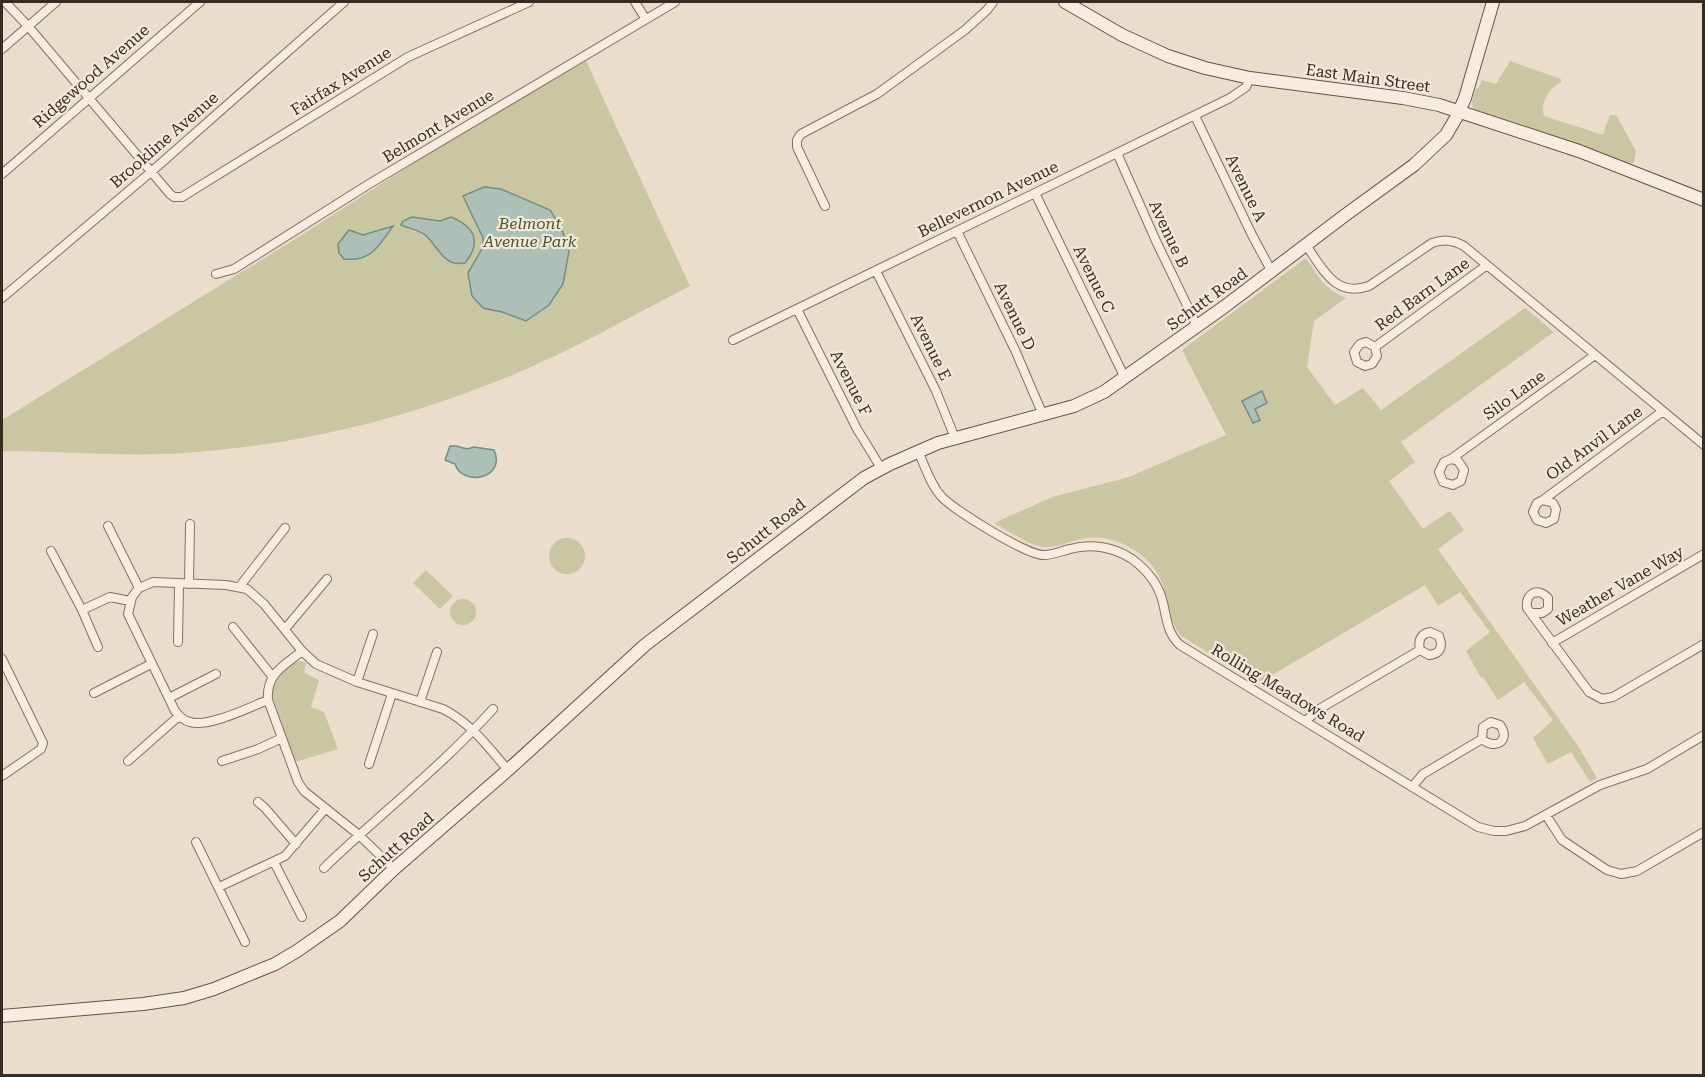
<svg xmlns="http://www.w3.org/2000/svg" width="1705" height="1077" viewBox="0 0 1705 1077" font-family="'Roboto Serif',serif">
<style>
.green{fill:#c8c7a1}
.water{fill:#acc0b7;stroke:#738e83;stroke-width:1.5}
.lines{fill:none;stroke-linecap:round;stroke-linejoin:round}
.street-casing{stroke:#867062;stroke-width:10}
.secondary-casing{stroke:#685244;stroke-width:14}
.street{stroke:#f6ecdf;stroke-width:8}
.secondary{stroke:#f6ecdf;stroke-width:12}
.labels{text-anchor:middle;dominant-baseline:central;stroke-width:4.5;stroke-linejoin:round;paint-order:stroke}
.street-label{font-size:16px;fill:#382b23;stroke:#f3e9db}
.park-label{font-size:16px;font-style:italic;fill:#4e532c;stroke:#f3e9db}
</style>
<rect width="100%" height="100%" fill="#ebddcc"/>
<path class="green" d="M586 61 690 286C626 319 562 356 495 382 394 422 291 446 183 453 122 457 62 451 2 451V420L297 238 454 137Z
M1510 61 1561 79V82C1549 88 1540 103 1544 116L1603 135 1610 115H1616L1636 151 1634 162 1629 164 1473 110 1472 102 1476 88 1478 89 1482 80 1496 84Z
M1306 258C1319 277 1324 289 1346 298L1314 321 1307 367 1335 405 1363 388 1381 410 1525 308 1554 332 1401 442 1415 462 1389 481 1423 529 1450 511 1464 530 1438 549 1578 746 1597 778 1590 782 1571 752 1548 764 1533 738 1553 720 1524 682 1498 700 1483 677 1481 678 1466 651 1490 632 1460 592 1438 606 1425 585 1257 684 1180 635C1164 614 1171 588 1151 564 1134 545 1105 533 1080 539 1068 542 1057 548 1044 547 1027 545 1009 531 994 523L1052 497 1129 477 1226 435 1182 350Z
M549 556a18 18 0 1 1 36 0a18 18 0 1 1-36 0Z
M426 570 453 596 440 609 413 583Z
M450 612a13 13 0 1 1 26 0a13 13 0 1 1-26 0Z
M297 661 306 662 304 673 319 680 311 707 324 712 338 749 295 762 271 692C274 677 285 668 297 661Z"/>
<path class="water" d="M484 187 501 189 550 210 561 227 569 251 563 284 549 305 526 321 502 312 483 308 472 296 468 273 483 247V238L463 196Z
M412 217 440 221 451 217C475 227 482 242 465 263 442 267 439 246 424 234 418 230 408 228 401 225L403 221Z
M393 226C379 246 371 262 344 259L339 253 338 244 349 230 363 235Z
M1262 391 1267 403 1255 409 1260 420 1253 423 1242 401Z
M450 446H456L467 449 474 447 494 450C507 479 462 487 455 464L445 460Z"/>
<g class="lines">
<g class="street-casing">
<path id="street" d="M5 2 28 26 170 194 174 197H182L408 57 529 2
M635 2 645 18
M2 49 56 2
M1195 116 1252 235 1272 272
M1117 153 1156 241 1197 326
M2 174 200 2
M1035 193 1125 378
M825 206 797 147V140L801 134 877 94 965 30 987 10 993 2
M957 231 1015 350 1043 415
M1306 245C1323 269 1335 298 1369 286L1432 243C1444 239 1453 240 1464 246L1704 445
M876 271 936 391 955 438
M216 274 234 269 369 184 675 2
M2 298 151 172 344 2
M797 309 857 429 881 468
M733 340 1230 98 1246 87 1250 78
M1375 347 1366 342 1360 344 1354 352 1357 362 1365 366 1372 364 1377 356 1375 347 1487 265
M918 451C925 466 930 484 941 496 952 509 1028 556 1044 555 1053 555 1061 551 1070 549 1091 543 1114 547 1132 559 1147 570 1159 585 1163 603 1167 619 1167 633 1180 645L1468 821 1478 827 1494 831H1506L1525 826 1600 785 1647 769 1704 735
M1451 459 1444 462 1439 472 1443 482 1453 485 1461 481 1464 470 1458 461 1451 459 1595 355
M1543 500 1537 503 1533 512 1537 520 1546 523 1554 519 1556 509 1553 503 1543 500 1663 411
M108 526 139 588
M51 551 82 610 98 647
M189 584 190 524
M240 586 285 528
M82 610 110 597 130 601
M1532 613H1542L1548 609V598C1538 587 1525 593 1527 608L1589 692 1602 699 1613 697 1704 644
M233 627 272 676
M285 629 327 579
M178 642 179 584
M1552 643 1704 554
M302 651C284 666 266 673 268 700L298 782 304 791 359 835 394 869
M2 659 43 743 41 749 2 776
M357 682 373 634
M94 693 151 664
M169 698 216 674
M268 700C250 707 208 728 190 722 184 721 179 716 175 711L128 614 132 597 139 588 153 582 226 585 247 589 264 604 302 651 316 664 357 682 443 709C471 723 488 747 508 770
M420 702 437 652
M1305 721 1321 708 1420 650 1429 655C1441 654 1443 646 1439 636L1430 632C1420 634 1418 641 1420 650
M128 761 179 716
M222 761 258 749 282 738
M369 764 392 694
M1412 787 1423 774 1482 739C1496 751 1511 740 1500 725L1491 722 1483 727 1482 739
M258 802 265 808 296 844
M1546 815 1562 840 1607 870 1621 874 1637 871 1704 832
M196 842 245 942
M274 862 302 917
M324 868C380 814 441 767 493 709
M219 887 285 856 325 809"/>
</g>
<g class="secondary-casing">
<path id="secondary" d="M1065 2 1122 35 1168 56 1205 68 1250 78 1403 98 1439 105 1579 151 1704 200
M2 1016 143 1004 184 998 214 989 275 964 297 951 340 921 394 869 508 770 645 645 864 478 890 464 938 443 1074 406 1104 392 1224 307 1344 216 1414 165 1446 135 1456 118 1465 98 1493 2"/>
</g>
<use href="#street" class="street"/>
<use href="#secondary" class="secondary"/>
</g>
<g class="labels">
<g class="street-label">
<text transform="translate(91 76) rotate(-41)">Ridgewood Avenue</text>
<text transform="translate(1368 78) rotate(8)">East Main Street</text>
<text transform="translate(341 81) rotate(-32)">Fairfax Avenue</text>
<text transform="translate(438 126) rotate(-31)">Belmont Avenue</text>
<text transform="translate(164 140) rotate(-41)">Brookline Avenue</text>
<text transform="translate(1246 188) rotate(64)">Avenue A</text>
<text transform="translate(988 199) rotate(-26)">Bellevernon Avenue</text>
<text transform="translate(1169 234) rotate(65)">Avenue B</text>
<text transform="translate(1094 279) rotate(64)">Avenue C</text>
<text transform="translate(1422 294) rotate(-36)">Red Barn Lane</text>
<text transform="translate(1207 299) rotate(-36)">Schutt Road</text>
<text transform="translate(1015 316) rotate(64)">Avenue D</text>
<text transform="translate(931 347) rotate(64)">Avenue E</text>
<text transform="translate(851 383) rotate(63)">Avenue F</text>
<text transform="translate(1514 395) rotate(-36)">Silo Lane</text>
<text transform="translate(1594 443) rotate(-36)">Old Anvil Lane</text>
<text transform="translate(766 531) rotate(-38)">Schutt Road</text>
<text transform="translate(1620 586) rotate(-30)">Weather Vane Way</text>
<text transform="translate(1288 693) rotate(31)">Rolling Meadows Road</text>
<text transform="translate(396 847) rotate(-42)">Schutt Road</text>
</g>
<g class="park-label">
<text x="530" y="223">Belmont<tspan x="530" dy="18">Avenue Park</tspan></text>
</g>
</g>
<rect width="1705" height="1077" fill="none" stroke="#382b23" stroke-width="6"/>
</svg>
